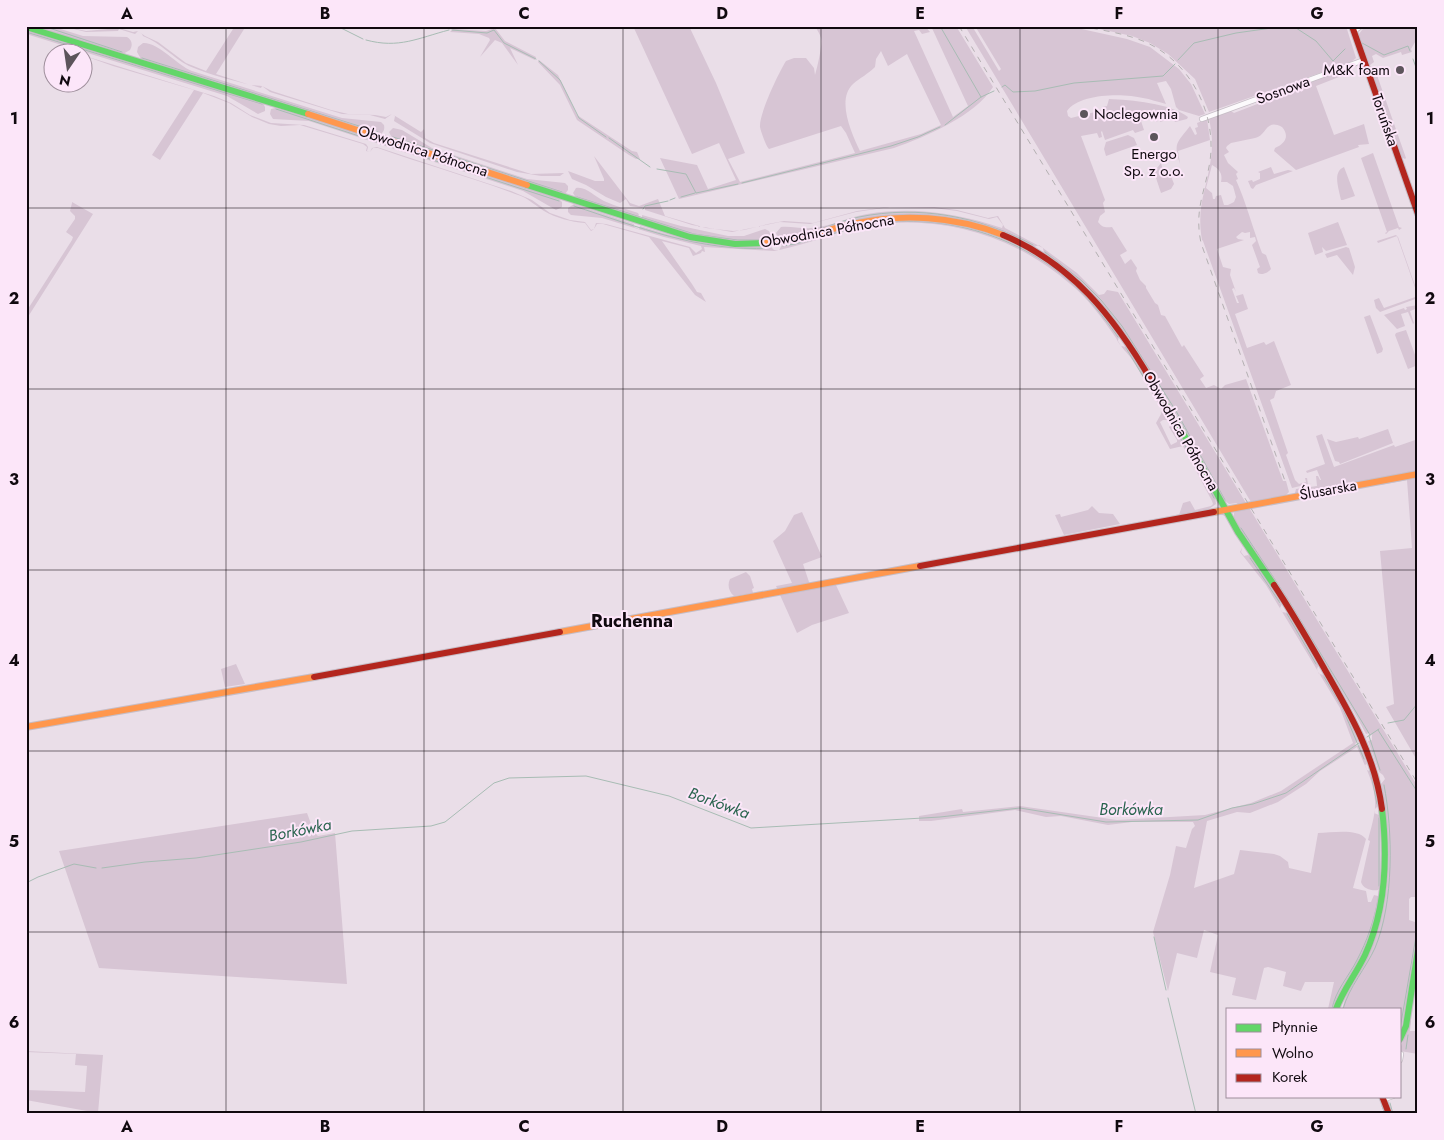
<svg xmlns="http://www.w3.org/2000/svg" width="1444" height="1140" viewBox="0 0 1444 1140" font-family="Jost,sans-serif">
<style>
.green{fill:#d7c5d4;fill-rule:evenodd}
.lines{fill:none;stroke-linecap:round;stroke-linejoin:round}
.stream{stroke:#a8bcb4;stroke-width:1}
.street-casing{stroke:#c6bdc6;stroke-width:6}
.fast-casing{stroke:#c6bdc6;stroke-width:8}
.slow-casing{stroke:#c6bdc6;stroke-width:8}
.jam-casing{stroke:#c6bdc6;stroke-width:8}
.street{stroke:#fcfafc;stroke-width:4.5}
.fast{stroke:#63d668;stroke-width:6}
.slow{stroke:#ff974d;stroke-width:6}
.jam{stroke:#b3261e;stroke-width:6}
.rail{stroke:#b4b0b2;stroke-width:1;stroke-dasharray:6 6;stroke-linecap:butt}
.grid{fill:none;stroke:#10090f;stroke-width:1;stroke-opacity:0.55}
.poi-dot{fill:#5c545b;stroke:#fce6f9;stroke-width:2}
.labels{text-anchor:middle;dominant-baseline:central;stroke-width:4;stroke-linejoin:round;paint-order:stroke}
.poi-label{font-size:15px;fill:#10090f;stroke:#fce6f9;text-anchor:end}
.street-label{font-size:15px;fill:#10090f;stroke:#fce6f9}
.water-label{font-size:16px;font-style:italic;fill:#29644e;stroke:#fce6f9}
.quarter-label{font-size:18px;font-weight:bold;fill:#10090f;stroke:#fce6f9}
.neatline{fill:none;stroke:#10090f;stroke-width:2}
.grid-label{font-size:16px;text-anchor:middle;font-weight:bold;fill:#10090f}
</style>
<rect width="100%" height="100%" fill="#eadee8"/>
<path class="green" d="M35 26H51L83 36 127 37C132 40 133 45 130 50L123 54Z
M62 26 86 31 119 28 133 32 138 31 145 36 158 42 186 63 206 71 235 26H246L216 74 250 85 262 86 272 91 331 110 348 114 375 115 386 117 392 114 421 132 424 129 425 138 434 143 531 174 564 173 560 176H541L517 172 430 143 394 121 395 116 392 114 385 119 370 115 342 114 270 92 262 86 261 88C237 81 212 76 189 66 173 58 161 43 143 36L142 34 138 31 135 34 119 29 118 31 86 32Z
M633 26H689L716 83 745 153 728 159 740 182 855 153 846 133 841 126 769 149C766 146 761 132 760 127 759 114 778 74 786 61L794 58H806L814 68 815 75C817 69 823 43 821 38 820 34 817 30 815 26H925L930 32 922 34 919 30 914 31 953 117 968 106 931 26H956L993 87C975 116 925 137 894 148L679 199 660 158 697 165 708 189 736 180 719 143 692 154ZM881 51 888 66 907 54 941 125 921 134 860 151C852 134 836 100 853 84 860 78 868 74 875 67L876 59Z
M965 26H972L999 71 1001 69 975 26H1068L1127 39 1150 47 1179 69 1191 84 1205 114 1199 116 1179 110 1176 107 1171 89 1166 81 1157 83 1166 104C1158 102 1150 99 1143 98 1124 93 1079 93 1067 111L1068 116 1071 118 1103 110V107L1107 106 1109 99C1131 100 1170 103 1188 117L1187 119 1175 122 1173 118 1160 122 1161 118 1159 117 1157 122 1151 118 1141 121 1144 130 1135 133 1133 130 1105 140 1102 131 1101 132 1102 137 1099 138 1097 133 1081 136 1105 200 1103 203 1105 212 1100 216 1098 222C1102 227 1105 228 1112 227L1127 251 1120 255 1125 264 1131 259 1137 268 1136 271 1140 280 1146 286V288L1155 303 1158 305 1161 315 1165 316 1182 347 1184 345 1204 376 1200 379 1206 388 1214 385 1221 389 1225 385 1246 379 1283 481H1286L1289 492 1285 496 1251 502Z
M1086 26H1346L1356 58 1351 62 1209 112 1195 79 1168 54 1150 43 1132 36Z
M1365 26H1418V37L1411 49 1412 52 1402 55 1401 52 1383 58 1376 54 1372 56 1374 62 1370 65 1368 64 1359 37V34Z
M495 28 505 41 536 57 535 60 510 48 518 65 502 43 495 40 480 57 490 40 489 38 479 34 450 32 453 29 486 31Z
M26 30 263 103 265 107V111L258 114 227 96 26 34Z
M143 43C158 42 177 65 192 71L342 118 381 122 384 125C385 130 383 134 378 134L141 59 137 52 138 47Z
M82 55 214 96 231 103 250 115 271 123 304 125 366 144 368 147 367 151 370 152 372 148 377 147 511 191 532 200 550 213 570 220 585 222 591 230 594 229 596 223 606 224 690 247 696 253 702 249 701 246 664 237 602 218 571 215 568 212V208L574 204 634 224V227L639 229 640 226C683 240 725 250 770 246L774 250H779L782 245C816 239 848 226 882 222 953 213 1025 239 1078 287 1094 302 1107 319 1119 336L1118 341 1121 346 1127 347 1169 415 1168 420H1163L1160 422 1171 445 1177 442V440L1169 427 1171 425 1175 426 1174 429 1177 434 1179 433C1188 448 1216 488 1216 504L1206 511 1179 515 1183 503 1190 501 1195 510 1211 506 1213 504 1212 501 1183 446 1170 449 1156 423 1161 414 1162 410C1152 393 1143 377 1133 361 1128 353 1120 347 1116 338 1102 318 1088 298 1069 283 1016 237 943 215 874 225 839 230 808 245 774 251L704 247 705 252 702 251 701 253 693 256 689 248 662 241 692 284 697 292 701 293 706 302 695 295 649 237 603 224H597L594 229 591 231 585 223C571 222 556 218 544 211 536 206 530 200 521 196 474 178 425 165 378 148H373L370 152 366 151 367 147 363 144 300 125 281 126 269 124 252 117 229 103 203 93 160 160 152 155 194 90 113 66Z
M539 60 558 75 577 115 632 151 637 152 640 159H636L629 155 577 120 560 85 538 62Z
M1374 69 1377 71 1378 78 1406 158 1405 159 1401 157 1371 73Z
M1335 73 1338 75 1339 77 1316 86 1334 135 1364 124 1369 144 1358 145 1359 147 1296 170 1274 151 1275 148C1285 144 1290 136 1282 127 1265 118 1267 136 1255 138 1247 140 1239 141 1231 143L1227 146 1226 148 1229 152 1224 155 1228 163 1238 172 1236 174 1238 179 1236 180C1246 202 1253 229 1262 253L1266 255 1271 269C1269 272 1262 276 1258 273L1257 269 1260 267 1252 245 1256 241 1255 237 1250 238V232L1245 233 1242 232 1236 237 1238 239 1244 240 1217 249 1223 267 1231 269 1230 275 1236 292 1234 288 1232 289 1237 303H1239L1236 296 1243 294 1248 309 1235 314 1247 348 1264 342 1266 345 1274 341 1291 385 1276 391 1274 398 1270 400 1288 453 1286 455 1295 480 1299 484 1306 482 1305 478H1307L1308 484 1313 483 1292 488 1203 241 1202 240C1196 205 1207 190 1211 158 1213 145 1212 132 1209 119L1231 111 1234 113 1260 103 1261 100ZM1212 165C1219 169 1223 173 1221 182H1227L1233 186 1236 197 1234 202 1228 205H1224L1221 195 1216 196 1215 199H1213L1212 193 1206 188Z
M275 108 347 129 559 199 562 202V207L556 210 523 191 309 121 273 119 270 114 271 109Z
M1207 119 1210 140 1178 151 1180 164C1173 143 1177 143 1190 126L1195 135 1197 134 1195 128 1198 127 1197 123Z
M393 128 402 130 432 148 527 179 565 183 568 186V190L565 194 561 193 392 138 389 132Z
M1128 135 1134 138 1137 145 1106 156 1104 149 1106 142Z
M1373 153 1399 227 1402 228 1399 230 1398 228 1389 231 1386 234 1385 233 1387 232 1361 158Z
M594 156 630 203 639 206 658 199 665 216 706 228 733 231 744 230 768 224 784 221 813 223 857 211 887 207H934L957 210 988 218 998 216 1005 228 1043 248 1077 273 1099 295 1104 294 1107 290 1118 292 1246 503 1238 505 1237 503 1229 504 1224 500 1184 428 1186 427H1183L1142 360 1082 283 1044 254 1043 248 1039 245 1034 247 1017 239 939 216 916 214 893 215 859 220 783 239 781 237V239L777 236 776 233 781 227C791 226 801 229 811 228 830 227 848 217 867 214 913 206 958 213 1002 228L1003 225 997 217 989 219 957 211 934 208 890 207 856 212 810 224 780 222 732 232 692 225 645 210V206L642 208 630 206 626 199 620 203 606 197 586 185 572 179 568 171 595 181H604V179Z
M1161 163 1163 170 1168 168 1174 184 1171 189 1161 193 1154 172Z
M1271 167 1274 174 1288 170 1293 171 1256 185 1253 189 1251 188 1248 181 1252 180 1253 182 1260 179V173L1258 172Z
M1344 167 1355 196 1343 200H1341C1339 189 1332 172 1344 167Z
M576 188C586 186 595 197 604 201 615 206 627 209 638 213L639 215 637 218 576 198 573 193Z
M72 202 93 214 26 320V312L72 240 73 237 66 232 75 219V216L70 211 72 203Z
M642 215 681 226 728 236H744L765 229 769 231 771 236 768 240 766 239V240L760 241C718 241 681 233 642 220Z
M1338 222 1347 245 1326 251 1322 247 1323 252 1315 255 1308 233Z
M1396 235 1398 237 1418 294V298L1380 312 1376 308 1374 300 1379 298 1384 308 1418 296 1397 236 1378 243 1377 241Z
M1346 247 1349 248 1355 267 1353 275 1337 255 1327 258 1325 254Z
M1418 305V308L1410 311 1414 323 1413 324 1408 312 1401 314 1405 326 1397 329 1384 315 1404 308 1405 310 1407 309 1406 307Z
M1370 315 1383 349 1382 352 1377 354 1364 317Z
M1406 330 1418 363V365L1408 369 1395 335 1396 333Z
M1388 429 1393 443 1340 464 1339 462 1335 461 1327 439 1336 442 1358 437 1359 439Z
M1322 434 1334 467 1394 445 1395 447 1418 439V472L1300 493H1295L1296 489 1317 486 1316 476H1318L1320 480H1321L1317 470 1307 473 1306 471 1325 464 1316 436Z
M1418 475V762L1386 707 1394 704 1380 551 1412 548 1407 480 1380 485V482Z
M1092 506 1099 513 1113 514 1120 524 1064 535 1055 515 1060 514 1061 517 1088 510Z
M1248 506 1418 787V897H1411L1409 899V920L1418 923V938L1413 970H1411C1408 992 1408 1009 1400 1031V1009H1342C1348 985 1365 966 1374 943 1393 893 1391 835 1381 784L1385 779 1383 775 1379 772 1368 741 1372 740V735L1369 733 1366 734 1354 712 1293 610 1234 519V513L1237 509Z
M802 512 822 557 803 564 811 588 835 583 849 613 812 625 797 633 776 586 792 583 773 541 785 531 794 515Z
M1222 513 1225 515 1243 545 1241 552 1244 556 1248 555 1251 557 1280 601 1279 603 1282 604 1280 608 1282 612 1288 613 1319 664 1317 669 1319 674 1325 675 1344 707 1358 741 1355 744 1357 746 1360 745 1367 764 1365 765 1367 770 1372 772 1379 805 1375 809 1374 813 1379 815 1380 817 1381 886 1378 890C1372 891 1363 889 1361 882L1370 841 1368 840C1371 828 1376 813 1375 801 1374 781 1364 765 1357 747L1320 771 1306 784 1278 802 1250 813 1237 812 1207 821 1194 888 1234 874 1240 850 1274 854 1280 856 1288 862 1289 868 1311 873 1318 833C1332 833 1357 828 1366 839L1353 888 1366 891 1368 902H1371L1374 895 1378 896 1380 899C1376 920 1369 940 1360 960 1351 977 1339 990 1333 1009H1328L1334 982H1305L1301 991 1283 986 1286 972 1268 967 1264 968 1256 1000 1232 995 1236 978 1210 972 1218 935 1204 930 1197 958 1177 953 1168 991 1153 932 1170 875 1176 846 1186 848 1192 829 1195 826 1193 822H1132L1108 825 1061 816 1046 817 1015 810 931 821H919V816L962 809 963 812 1020 806 1117 820 1205 815 1251 803 1281 791 1353 743 1340 708 1266 585 1240 552 1243 546 1225 516 1220 514H1216Z
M746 572 750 576 754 588 752 589 753 593 734 596C729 592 727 585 730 579Z
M236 664 245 684 225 687 221 669Z
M307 813 314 832 318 836 335 833 347 984 99 968 59 851Z
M1410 1021H1411L1410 1031H1418V1054L1400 1051C1401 1043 1408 1031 1410 1021Z
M26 1051 103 1055 98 1113 26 1100V1090L85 1092 87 1066 75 1065 76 1054 26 1052Z"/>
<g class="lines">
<path class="stream" d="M43 26 122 52
M337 26 363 39
M940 26 981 97
M1293 26 1316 41 1333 61 1345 49
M452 30 487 33 494 30 504 43 536 59
M26 32 262 104
M366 40C399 49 418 38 449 30
M1362 43 1384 55 1408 46 1410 51
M142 58 378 132
M1413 59 1418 73
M1178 60 1194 43 1236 33 1286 26
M539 61 560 80 579 118 606 137
M1002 87 1005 85 1013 92 1035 91 1074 83 1163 76 1175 64
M276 109 559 201
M945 125 981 97 994 91
M393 137 562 192
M609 138 650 167
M657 169 686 174 696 193 738 184
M742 183 891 146 918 137 940 127
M577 197 694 234 737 240H767
M681 197 695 193
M670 200 675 198
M574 206C638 227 700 252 769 248
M643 209 645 206 668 201
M815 231C829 226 844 220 859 217 919 205 979 216 1033 245
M782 238 791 236
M783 246C813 242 841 229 872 224 945 213 1022 236 1076 287 1092 302 1105 319 1118 337
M1045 252 1082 281 1101 300 1122 326 1176 411 1225 500
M1126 348 1167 416
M1175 429 1199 469 1214 498
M1241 528 1287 598 1370 735
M1250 558 1280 603
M1287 614 1316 664
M1324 677 1342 707 1364 759
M1388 723 1404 720 1418 703
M1378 730 1418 793
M1369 736 1380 770
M1367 737 1379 729
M1371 773 1377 804
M1379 818V886
M102 868 145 862 196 858 301 842 352 831 431 826 445 822 494 783 509 778 586 776 669 796 751 828 940 817 1020 808 1106 822 1198 820 1232 808 1253 804 1286 793 1359 743
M26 883 38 877 74 864 96 868
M1154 937 1166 990
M1168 998 1196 1114
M1332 1009C1335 991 1349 976 1357 960 1367 941 1374 921 1378 900
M1343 1009C1349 987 1366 968 1375 948 1394 903 1393 831 1384 785
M1400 1029 1418 925
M1406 1049 1408 1035
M1390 1103 1393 1114
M1382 1106 1385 1114"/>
<g class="street-casing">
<path id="street" d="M1354 31 1361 26
M1202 119 1364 60
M1400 1060 1401 1054
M1384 1099 1393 1096"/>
</g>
<g class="fast-casing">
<path id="fast" d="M26 27 308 114
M527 185 690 237 735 244 766 243
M1151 380 1190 445 1238 532 1274 585
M1336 1009C1343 990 1356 974 1365 955 1386 909 1388 859 1382 809
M1400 1039 1406 1026 1418 950"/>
</g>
<g class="slow-casing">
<path id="slow" d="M308 114 527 185
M766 243C795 240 823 231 852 224 902 213 955 216 1003 235
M1214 512 1418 474
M560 632 920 566
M26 727 314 677"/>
</g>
<g class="jam-casing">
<path id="jam" d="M1352 26 1418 214
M1003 235C1072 264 1114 317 1151 380
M920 566 1214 512
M1274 585C1292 612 1308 640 1324 668 1350 713 1375 756 1382 809
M314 677 560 632
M1382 1096 1389 1114"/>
</g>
<use href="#street" class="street"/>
<use href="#fast" class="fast"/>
<use href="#slow" class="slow"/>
<use href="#jam" class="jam"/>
<path class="rail" d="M959 26 1418 784
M1080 26C1101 30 1123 33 1143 41 1189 60 1217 112 1210 161 1205 193 1194 209 1201 243L1285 481"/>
</g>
<path class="grid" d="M226 26V1114M424 26V1114M623 26V1114M821 26V1114M1020 26V1114M1218 26V1114M26 208H1418M26 389H1418M26 570H1418M26 751H1418M26 932H1418"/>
<g class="poi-dot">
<circle cx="1400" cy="70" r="5"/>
<circle cx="1084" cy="114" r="5"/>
<circle cx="1154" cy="137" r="5"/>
</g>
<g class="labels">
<g class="poi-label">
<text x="1390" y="70">M&amp;K foam</text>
<text x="1094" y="114" text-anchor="start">Noclegownia</text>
<text x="1154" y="154" text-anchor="middle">Energo<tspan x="1154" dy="17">Sp. z o.o.</tspan></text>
</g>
<g class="street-label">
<text transform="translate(1283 90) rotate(-20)">Sosnowa</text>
<text transform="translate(1385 120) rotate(71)">Toruńska</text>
<text transform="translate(423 151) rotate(18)">Obwodnica Północna</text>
<text transform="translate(827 231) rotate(-10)">Obwodnica Północna</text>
<text transform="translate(1181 431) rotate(60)">Obwodnica Północna</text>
<text transform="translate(1328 490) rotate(-10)">Ślusarska</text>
</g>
<g class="water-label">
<text transform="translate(719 803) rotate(20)">Borkówka</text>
<text x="1131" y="809">Borkówka</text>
<text transform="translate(300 830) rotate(-11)">Borkówka</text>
</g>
<g class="quarter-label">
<text x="632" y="621">Ruchenna</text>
</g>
</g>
<rect width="1444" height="1140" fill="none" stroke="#fce6f9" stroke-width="55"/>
<rect x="1226" y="1008" width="175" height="90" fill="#fce6f9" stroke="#9e8e9b"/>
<rect x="1236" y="1024" width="25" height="8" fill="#63d668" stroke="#9e8e9b"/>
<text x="1272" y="1032" font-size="15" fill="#10090f">Płynnie</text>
<rect x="1236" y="1049" width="25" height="8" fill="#ff974d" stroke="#9e8e9b"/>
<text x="1272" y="1058" font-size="15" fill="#10090f">Wolno</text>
<rect x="1236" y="1074" width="25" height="8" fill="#b3261e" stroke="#9e8e9b"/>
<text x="1272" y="1082" font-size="15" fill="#10090f">Korek</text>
<g transform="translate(68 68) rotate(193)"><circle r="24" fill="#fce6f9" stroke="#9e8e9b"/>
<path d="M0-4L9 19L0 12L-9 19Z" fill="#5c545b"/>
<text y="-8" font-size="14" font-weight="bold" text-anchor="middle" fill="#10090f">N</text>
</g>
<rect x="28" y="28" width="1388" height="1084" class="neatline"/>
<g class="grid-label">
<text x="127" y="19">A</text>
<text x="325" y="19">B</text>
<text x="524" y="19">C</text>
<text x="722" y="19">D</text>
<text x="920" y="19">E</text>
<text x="1119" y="19">F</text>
<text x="1317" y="19">G</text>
<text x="14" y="124">1</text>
<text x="1430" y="124">1</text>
<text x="14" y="304">2</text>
<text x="1430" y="304">2</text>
<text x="14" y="485">3</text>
<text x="1430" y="485">3</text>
<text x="14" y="666">4</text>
<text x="1430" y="666">4</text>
<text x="14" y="847">5</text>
<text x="1430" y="847">5</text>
<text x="14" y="1028">6</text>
<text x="1430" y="1028">6</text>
<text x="127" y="1132">A</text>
<text x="325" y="1132">B</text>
<text x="524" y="1132">C</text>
<text x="722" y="1132">D</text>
<text x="920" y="1132">E</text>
<text x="1119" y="1132">F</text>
<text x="1317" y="1132">G</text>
</g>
</svg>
